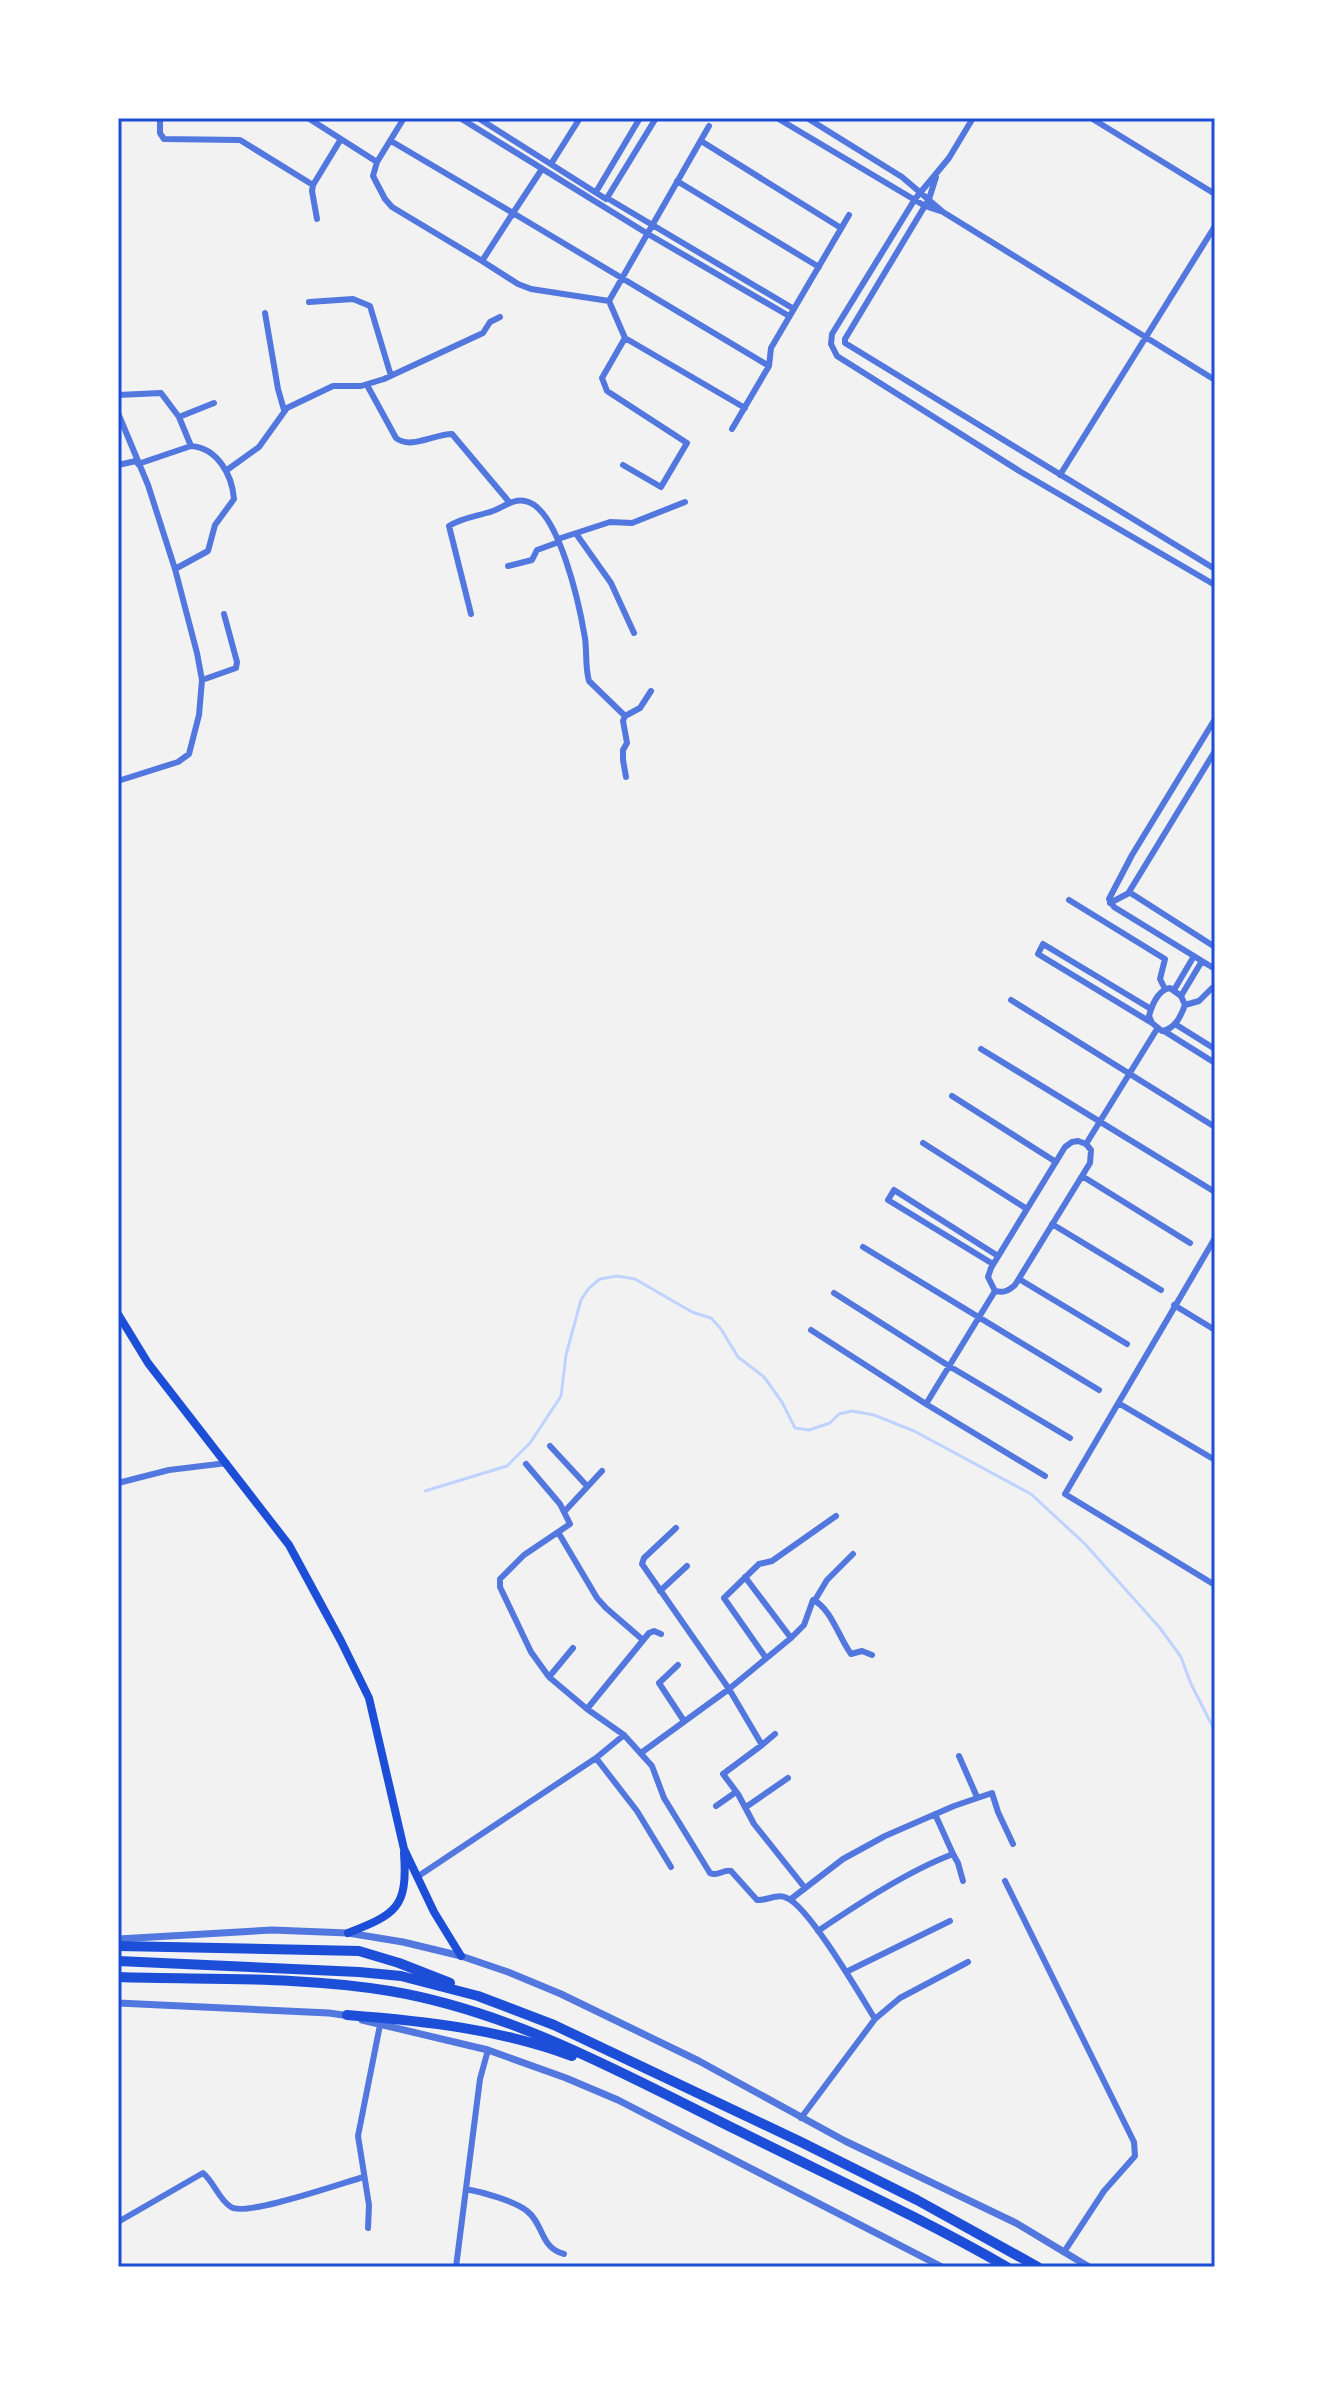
<svg xmlns="http://www.w3.org/2000/svg" width="1333" height="2385" viewBox="0 0 1333 2385" font-family="'Source Serif 4',serif">
<style>
.lines{fill:none;stroke-linecap:round;stroke-linejoin:round}
.stream{stroke:#bfd3fe;stroke-width:3}
.minor{stroke:#5277de;stroke-width:6}
.tertiary{stroke:#5277de;stroke-width:7}
.secondary{stroke:#1d4ed8;stroke-width:8}
.motorway{stroke:#1d4ed8;stroke-width:10}
.neatline{fill:none;stroke:#1d4ed8;stroke-width:3}
</style>
<rect width="100%" height="100%" fill="#f2f2f2"/>
<g class="lines">
<path class="stream" d="M425 1491 507 1466 530 1443 561 1396 566 1355 581 1300 589 1288 600 1279 617 1276 635 1279 692 1312 711 1318 721 1329 738 1357 764 1377 782 1402 795 1428 809 1430 830 1423 839 1414 852 1411 874 1415 914 1431 1031 1494 1085 1544 1160 1628 1181 1657 1191 1684 1215 1731"/>
<path class="minor" d="M160 118V133L164 139 240 140 313 185
M308 118 377 162
M404 118 377 162 373 176 385 199 392 207 482 261
M460 118 648 234 789 316
M478 118 606 199
M656 118 607 198 794 309
M777 118 925 206 940 211
M807 118 902 177 943 212 1215 380
M973 118 949 158 915 199 832 334 831 344 837 356 1021 472 1215 585
M1091 118 1215 194
M709 126 609 301 625 338 745 408
M391 141 513 213 482 261 518 284 531 289 609 301
M701 141 841 228
M551 164 580 118
M542 169 513 213 769 366
M936 177 929 199 845 339V343L1215 569
M677 181 819 267
M596 192 640 118
M317 219 312 191 313 185 341 139
M309 302 353 299 370 306 391 376
M265 313 278 389 284 410
M367 385 396 438C411 450 434 434 452 434L510 503
M118 395 161 393 179 417 191 446C217 448 232 474 234 499L215 525 208 551 175 569
M118 413 148 485 175 569 197 653 202 680 199 715 189 754 178 762 118 781
M179 417 214 403
M732 429 769 366 771 348 849 215
M138 464 191 446
M118 465 136 461
M623 465 661 487 687 443 607 391 602 378 625 338
M227 470 259 447 287 408 333 386H361L384 379 483 333 490 322 500 317
M1060 475 1215 226
M577 535 611 583 634 633
M558 539 610 522 632 523 685 502
M508 566 532 560 537 550 559 542
M471 614 449 526C461 518 477 516 490 512 501 509 513 498 525 501 559 507 580 608 585 638 587 652 585 667 589 681L625 716
M202 680 236 668 237 662 224 614
M625 716 623 721 627 743 623 750V760L626 777
M625 716 640 708 651 691
M1215 719 1132 855 1109 899 1114 907 1215 969
M1215 751 1129 892 1215 947
M1069 900 1165 959 1160 979 1165 989
M1110 903 1129 893
M1170 988 1181 996 1185 1005C1181 1016 1175 1029 1162 1031L1152 1023 1149 1016C1152 1005 1158 990 1170 988Z
M1174 990 1194 956
M1181 996 1202 961
M1011 1000 1215 1127
M1185 1005 1199 1001 1212 988 1215 990
M1151 1009 1043 944 1038 954 1152 1023
M1175 1024 1215 1049
M1164 1031 1215 1063
M981 1049 1215 1192
M952 1096 1056 1162
M1078 1141 1086 1144 1091 1150 1090 1163 1015 1285C1008 1291 1004 1293 995 1291L988 1277 991 1268 1065 1147 1072 1142Z
M923 1143 1027 1209
M1086 1144 1157 1029
M1082 1176 1190 1243
M1052 1224 1161 1290
M1215 1238 1065 1494 1215 1585
M863 1247 1099 1390
M993 1264 888 1200 894 1190 998 1256
M1019 1279 1127 1344
M834 1293 949 1366 1070 1438
M1174 1305 1215 1330
M811 1330 926 1404 1045 1476
M926 1404 995 1291
M1120 1404 1215 1460
M550 1446 587 1486
M526 1464 560 1504 570 1524 524 1555 500 1579V1587L531 1652 549 1677 587 1709 624 1735 652 1766 664 1798 710 1873C718 1877 723 1869 731 1871L757 1900C767 1901 776 1893 787 1898 809 1907 860 1995 875 2019L801 2118
M118 1483 169 1470 227 1463
M565 1511 602 1471
M676 1528 644 1558 642 1564 729 1689 762 1745 723 1774 738 1794 754 1824 805 1888
M558 1532 597 1598 606 1608 643 1640
M745 1577 791 1638
M660 1591 687 1566
M815 1600 827 1580 853 1554
M766 1658 724 1598 759 1564 772 1561 836 1516
M678 1665 659 1683 684 1721
M549 1677 573 1648
M587 1709 649 1633 654 1631 661 1634
M762 1745 775 1734
M641 1753 729 1689 791 1638 804 1625 813 1600C831 1608 839 1638 851 1654L862 1651 872 1655
M959 1756 977 1797
M596 1758 637 1811 671 1867
M716 1806 736 1792
M746 1807 788 1778
M935 1814 953 1854
M417 1877 596 1758 624 1735
M1005 1881 1134 2142 1135 2156 1104 2191 1064 2252
M791 1899 843 1859 885 1836 954 1806 992 1793 998 1812 1013 1844
M818 1931C858 1904 908 1871 953 1854L958 1863 963 1881
M846 1972 950 1921
M875 2019 900 1998 968 1962
M466 2189C482 2192 515 2201 527 2211 544 2224 540 2248 564 2254
M118 2222 203 2173C214 2182 219 2200 231 2207 246 2217 342 2183 364 2177
M368 2228 369 2205 358 2136 380 2025
M456 2267 480 2079 488 2050"/>
<path class="tertiary" d="M118 1939 272 1930 348 1933 403 1942 461 1956 508 1972 561 1994 699 2061 845 2141 1016 2223 1089 2267
M118 2003 329 2013 350 2016
M362 2020 488 2050 566 2078 618 2100 942 2267"/>
<path class="secondary" d="M118 1314 148 1363 289 1545 341 1641 369 1698 404 1849 434 1912 461 1956
M348 1933C396 1914 408 1908 404 1853"/>
<path class="motorway" d="M118 1946 359 1951 399 1963 450 1983
M118 1961 359 1972 401 1976 478 1996 554 2025 801 2142 917 2200 1038 2267
M118 1977C208 1980 301 1976 390 1991 514 2012 626 2075 737 2130 827 2175 920 2217 1007 2267
M347 2015C425 2021 499 2029 572 2056"/>
</g>
<rect width="1333" height="2385" fill="none" stroke="#ffffff" stroke-width="240"/>
<rect x="120" y="120" width="1093" height="2145" class="neatline"/>
</svg>
